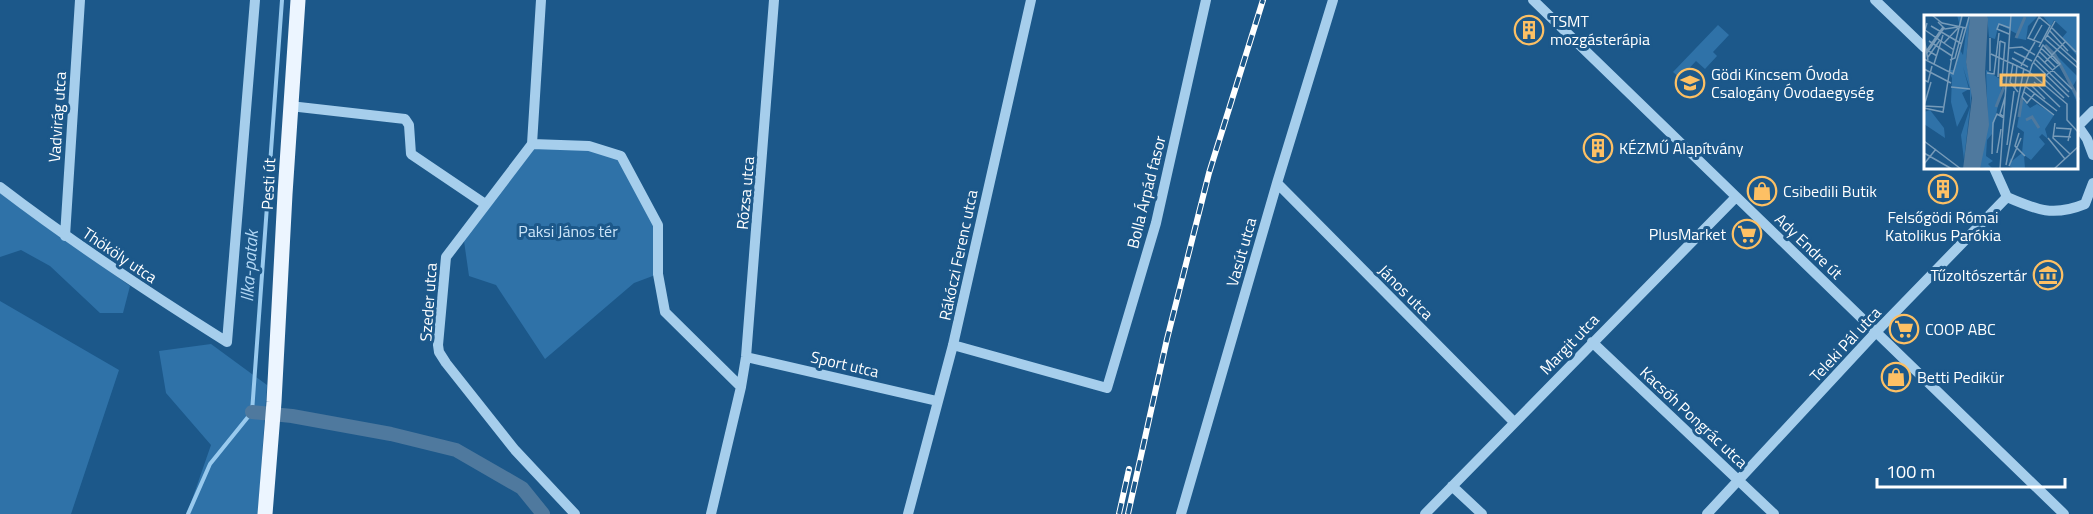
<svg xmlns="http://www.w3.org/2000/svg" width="2093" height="514" viewBox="0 0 2093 514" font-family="'Titillium Web',sans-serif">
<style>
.green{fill:#2f72a8}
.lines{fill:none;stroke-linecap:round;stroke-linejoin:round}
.stream{stroke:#99caee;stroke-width:4}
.canal{stroke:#4f799e;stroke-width:14}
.minor{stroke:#a6ceec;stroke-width:10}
.major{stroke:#ecf5ff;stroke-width:15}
.rail-casing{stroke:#fff;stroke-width:6}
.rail{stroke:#1c588a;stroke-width:4;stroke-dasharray:11;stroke-linecap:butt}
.labels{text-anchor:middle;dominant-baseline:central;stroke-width:6;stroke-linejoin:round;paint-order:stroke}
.poi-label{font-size:16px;fill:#fff;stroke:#1c588a;text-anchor:start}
.street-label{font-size:16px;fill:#fff;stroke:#1c588a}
.park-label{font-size:16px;fill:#cce5f9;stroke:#1c588a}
.water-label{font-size:18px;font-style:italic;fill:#b2d7f4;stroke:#1c588a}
.inset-river{fill:none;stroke:#4f799e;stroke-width:3}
.inset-road{fill:none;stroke:#779bb9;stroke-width:1.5}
.view{fill:#fdc064;fill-opacity:0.15;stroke:#fdc064;stroke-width:3}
.inset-edge{fill:none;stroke:#fff;stroke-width:3}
</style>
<rect width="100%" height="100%" fill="#1c588a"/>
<path class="green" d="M1718 25 1729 35 1713 52 1717 56 1705 69 1696 61 1680 78 1673 72Z
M532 144 589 146 621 156 658 225V274L634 283 545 359 496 285 469 276 463 234Z
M0 192 130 286 123 313H100L50 266 21 250 0 257Z
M0 301 119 370 71 514H0Z
M211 344 267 385 258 514H187L211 445 166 393 159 351Z"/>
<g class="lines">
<path class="stream" d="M188 514 210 464 252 412 282 0"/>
<path class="canal" d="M252 412 292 416 391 434 456 450 522 488 543 514"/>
<path class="minor" d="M541 0 532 144 446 257 438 345 439 352 446 363 515 450 575 514
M1533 0 2064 514
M1875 0 1925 48
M290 106 405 119 409 125 411 154 485 204
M2076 123 2087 139 2093 155
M2079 125 2093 111
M532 144 589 146 621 156 658 225V274L665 312 741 387
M1994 168 2007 197C2037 210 2053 217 2085 204L2093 183
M1277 183 1514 422
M0 187C73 243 149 293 227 342L255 0
M65 236 80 0
M1592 342 1774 514
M953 345 1107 388 1156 223 1206 0
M746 357 937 401
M1452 486 1482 514
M711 514 741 387 746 357 774 0
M908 514 953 345 1031 0
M1181 514 1277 183 1333 0
M1425 514 1736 197
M1707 514 1876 332 2007 197"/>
<path class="major" d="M265 514 274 402 285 194 298 0"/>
<g class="rail-casing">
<path id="rail" d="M1119 514 1129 469
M1128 514 1167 339 1209 173 1263 0"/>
</g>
<use href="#rail" class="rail"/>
</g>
<defs>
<g id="building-ring" transform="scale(1.5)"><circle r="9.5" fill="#1c588a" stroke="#fdc064" stroke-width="1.5"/><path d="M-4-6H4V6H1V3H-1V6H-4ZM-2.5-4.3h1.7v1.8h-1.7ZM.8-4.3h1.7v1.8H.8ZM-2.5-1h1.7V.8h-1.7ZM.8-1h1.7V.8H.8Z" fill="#fdc064"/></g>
<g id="school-ring" transform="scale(1.5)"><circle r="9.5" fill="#1c588a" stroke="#fdc064" stroke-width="1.5"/><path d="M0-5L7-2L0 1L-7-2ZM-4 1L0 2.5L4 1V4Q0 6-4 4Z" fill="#fdc064"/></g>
<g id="shop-ring" transform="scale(1.5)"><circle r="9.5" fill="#1c588a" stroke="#fdc064" stroke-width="1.5"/><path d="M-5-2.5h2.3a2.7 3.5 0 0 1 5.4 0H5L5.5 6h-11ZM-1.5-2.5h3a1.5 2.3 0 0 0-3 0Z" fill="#fdc064"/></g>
<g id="supermarket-ring" transform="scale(1.5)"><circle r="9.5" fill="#1c588a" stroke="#fdc064" stroke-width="1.5"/><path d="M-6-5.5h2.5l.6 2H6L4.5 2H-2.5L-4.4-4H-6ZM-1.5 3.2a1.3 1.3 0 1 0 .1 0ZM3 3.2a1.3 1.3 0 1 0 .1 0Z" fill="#fdc064"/></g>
<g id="museum-ring" transform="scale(1.5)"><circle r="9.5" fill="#1c588a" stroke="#fdc064" stroke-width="1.5"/><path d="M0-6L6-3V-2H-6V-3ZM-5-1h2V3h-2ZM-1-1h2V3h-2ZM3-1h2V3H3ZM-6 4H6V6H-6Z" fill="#fdc064"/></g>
</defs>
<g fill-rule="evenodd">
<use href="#building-ring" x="1529" y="30"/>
<use href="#school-ring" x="1690" y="83"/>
<use href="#building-ring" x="1598" y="148"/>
<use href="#building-ring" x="1943" y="189"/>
<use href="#shop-ring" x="1762" y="191"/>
<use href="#supermarket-ring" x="1747" y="234"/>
<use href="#museum-ring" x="2048" y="275"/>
<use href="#supermarket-ring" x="1904" y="329"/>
<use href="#shop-ring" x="1896" y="377"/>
</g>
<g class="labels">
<g class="poi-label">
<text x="1550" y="21">TSMT<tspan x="1550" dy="18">mozgásterápia</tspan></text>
<text x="1711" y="74">Gödi Kincsem Óvoda<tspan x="1711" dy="18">Csalogány Óvodaegység</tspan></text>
<text x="1619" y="148">KÉZMŰ Alapítvány</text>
<text x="1783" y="191">Csibedili Butik</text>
<text x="1943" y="217" text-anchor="middle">Felsőgödi Római<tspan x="1943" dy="18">Katolikus Parókia</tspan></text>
<text x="1726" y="234" text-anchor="end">PlusMarket</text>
<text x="2027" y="275" text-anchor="end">Tűzoltószertár</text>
<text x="1925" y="329">COOP ABC</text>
<text x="1917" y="377">Betti Pedikür</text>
</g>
<g class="street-label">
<text transform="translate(57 117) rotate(-86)">Vadvirág utca</text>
<text transform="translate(268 184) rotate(-87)">Pesti út</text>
<text transform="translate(1146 192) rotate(-76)">Bolla Árpád fasor</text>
<text transform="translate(745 193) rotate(-85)">Rózsa utca</text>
<text transform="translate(1809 246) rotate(44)">Ady Endre út</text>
<text transform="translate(1241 252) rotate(-74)">Vasút utca</text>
<text transform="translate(120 255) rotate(34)">Thököly utca</text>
<text transform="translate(958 255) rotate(-78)">Rákóczi Ferenc utca</text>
<text transform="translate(1406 292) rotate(45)">János utca</text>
<text transform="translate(428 302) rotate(-86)">Szeder utca</text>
<text transform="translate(1569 344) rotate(-46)">Margit utca</text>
<text transform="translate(1845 344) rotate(-47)">Teleki Pál utca</text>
<text transform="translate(845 364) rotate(13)">Sport utca</text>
<text transform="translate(1694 417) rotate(43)">Kacsóh Pongrác utca</text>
</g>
<g class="park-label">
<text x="568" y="231">Paksi János tér</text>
</g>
<g class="water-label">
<text transform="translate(249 266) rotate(-86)">Ilka-patak</text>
</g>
</g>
<g transform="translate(1924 15)">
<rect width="154" height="154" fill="#1c588a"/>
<path d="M33 0H46L42 47 48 75 40 145 37 120 46 92V74L39 52 45 74 38 78 44 91 33 112 27 87 28 63 24 55H30L36 35 39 40 44 2 38 1 36 11ZM63 0H112L113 2 104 11 102 25 92 23 93 19 75 9 71 24 65 22ZM118 0H154V42L138 23 143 17 130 5 127 11ZM130 38 154 62 149 71 154 81V89ZM62 55 79 66 68 119 63 125 62 141 69 146 64 149 69 154 54 152 58 119 64 109ZM98 84 106 93 113 89 130 100 121 114 124 124 118 119 115 122 121 129 107 145 100 140 101 154H90L85 151 86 143 88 146 98 138 100 117 93 112ZM6 95 20 113 21 123 0 109V97Z" fill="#2f72a8"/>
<path d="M46 0H63L64 4 61 58 65 110 56 154H39L48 83 42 47Z" fill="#4f799e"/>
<path class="inset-river" d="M92 23 101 2M121 30 131 40 155 85M72 92 80 72M95 102 98 83M102 105 108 102 115 113"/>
<path class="inset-road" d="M8 0 18 8 42 13M131 6 121 24 155 54M14 7 21 14 34 12M3 8 1 15 30 35M7 11 38 29M128 13 152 37M126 16 144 36M85 19 73 14 75 9 86 13M123 20 155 49M0 23 4 45M66 23V56M5 26 28 41 38 1M76 26 81 28 78 65M109 26 118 10M20 28 34 13M115 32 126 11 115 2 104 23 117 28M85 33 98 32 111 40M117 33 134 49M115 36 131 52M90 37 108 46M3 38 20 13M67 39 104 56 143 89V105L155 118M113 40 148 74M13 41 3 35 19 12M4 42 16 25M88 43 104 52M0 44 29 59 45 2M111 44 145 77M26 45 31 43 39 13M109 47 145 82M89 48 86 67 94 77M120 48 141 27M10 49 19 20M97 51 111 27M0 54 27 68M63 58 70 59 75 18M74 62 76 26M120 64 140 83M0 65 4 67 8 51M110 67 136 92M107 70 121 84M101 71 133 96M27 72 46 74M91 73 93 50M100 77 130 100M111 78 103 88 98 82 108 50 119 30 136 49 120 62M0 91 7 67M0 91 19 92M0 93 19 97 28 41M79 101 76 99 81 82M131 108 129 123 146 139M132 113 147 114 144 126M95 118 91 131 101 141M129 121 147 122M124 123 141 144M0 126 37 154M83 130 90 76M0 138 28 154M73 138 77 114M68 139 69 108 73 99 80 103M0 149 12 134M82 150 100 53M85 151 97 123M76 154 87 0M130 154 155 131"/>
<path class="view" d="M77 60H120V70H77Z"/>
<rect width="154" height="154" class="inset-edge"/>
</g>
<path d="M1877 478v9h188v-9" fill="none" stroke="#ffffff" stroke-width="3"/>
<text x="1886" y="478" font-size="18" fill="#ffffff" stroke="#1c588a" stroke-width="4.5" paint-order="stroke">100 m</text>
</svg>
